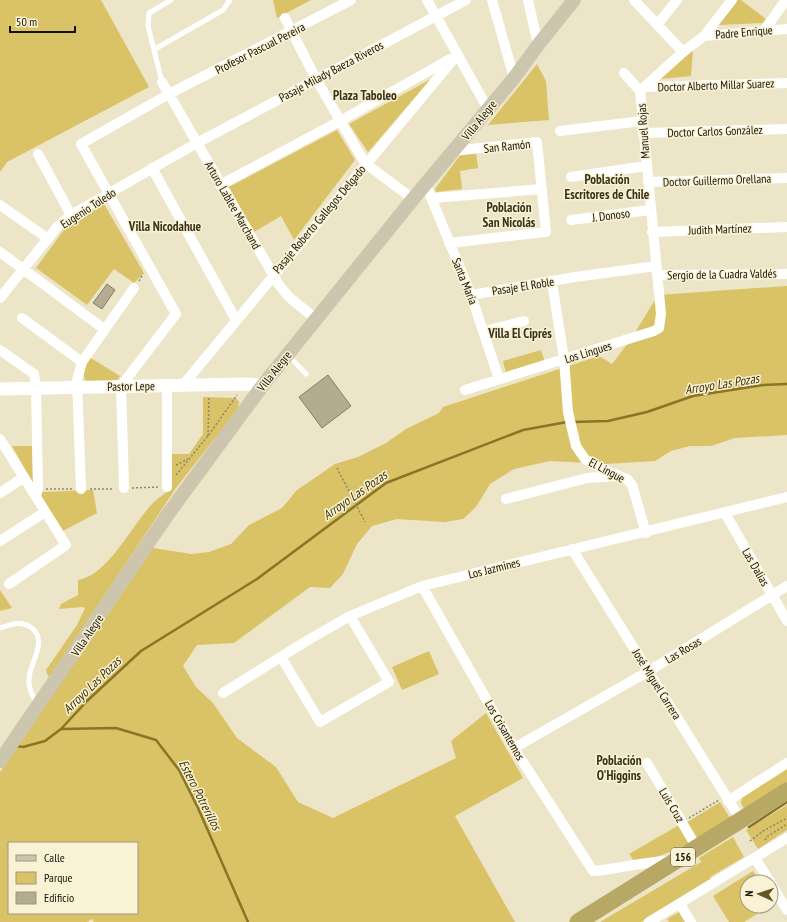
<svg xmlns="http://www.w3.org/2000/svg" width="787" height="922" viewBox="0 0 787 922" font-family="'PT Sans Narrow',sans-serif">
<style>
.green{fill:#dac266;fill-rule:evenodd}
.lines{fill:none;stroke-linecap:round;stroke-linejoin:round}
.stream{stroke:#887528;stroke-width:2.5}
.building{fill:#b4ac91;stroke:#857e64}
.path{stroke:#8c8772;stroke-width:1.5;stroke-dasharray:2 2;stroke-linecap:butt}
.service{stroke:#fff;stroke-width:5}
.minor{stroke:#fff;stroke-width:10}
.tertiary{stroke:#fff;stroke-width:13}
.secondary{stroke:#cdc6af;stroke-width:14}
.trunk{stroke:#b8a866;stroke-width:17}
.labels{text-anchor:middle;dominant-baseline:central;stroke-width:3;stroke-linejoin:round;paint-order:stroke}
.shield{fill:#faf2d5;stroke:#5a5546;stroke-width:1}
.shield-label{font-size:11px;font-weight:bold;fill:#151208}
.street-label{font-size:12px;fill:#151208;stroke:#faf2d5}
.neighbourhood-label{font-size:13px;font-weight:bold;fill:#39321b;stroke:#faf2d5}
.water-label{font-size:13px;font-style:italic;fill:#3a2f01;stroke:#faf2d5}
</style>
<rect width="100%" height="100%" fill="#ede5c8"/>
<path class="green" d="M0 0H101L149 87 7 162 0 172Z
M273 0H311L277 18Z
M737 0H741L766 19 763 23 718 25Z
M693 50 691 76 660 79Z
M537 64 546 81 549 120 488 125Z
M431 79 368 152 349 124Z
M337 130 355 160 294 240 281 216 254 232 229 187Z
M476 152 478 168 460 171 462 189 436 192 435 189 461 154Z
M104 204 144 273 134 283 114 269 87 305 36 268 63 231Z
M787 286V435L735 438 711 446H690L671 451 655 461 606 464 550 461 514 469 490 484 476 507 463 519 445 522 397 519 372 526 357 544 343 574 330 588 310 587 234 643 197 645 183 666 196 687 213 703 237 738 276 767 298 802 333 818 456 758 451 741 486 713 523 778 455 816 515 922H94L92 919 87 922H0V772L153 548 192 554 209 552 231 544 249 525 282 508 297 490 335 464 358 457 386 443 406 429 439 413 443 407 599 356 612 364 631 339 658 295ZM9 843H137V913H9Z
M541 350 545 362 506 373 503 361Z
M89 357 120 376 117 381 86 382 83 373Z
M203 397 236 398 239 402 238 409 176 488 51 676H48L46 670 77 625 85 608 82 607 59 609 61 604 78 595V580C109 575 132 524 154 502 159 497 166 493 171 489L172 454H189L203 434Z
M12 446H32L33 483Z
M93 490 97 513 63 531 40 495 42 492Z
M0 590 12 608 0 611Z
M429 651 439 674 402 690 392 667Z
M787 767V784L745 811 741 803 742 795Z
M720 802 730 818 697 840 686 823Z
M787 805V830L758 849 746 830Z
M679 825 689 843C670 853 656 858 635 862L629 854Z
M733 837 744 857 710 877 711 880 641 922H600L701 862 699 858Z
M753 871 760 882H747V906H770L744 922H729L713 896Z
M679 912 685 922H669L667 919Z"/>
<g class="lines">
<path class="stream" d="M572 422 608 421 647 412 693 396 763 385 787 384
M61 729 87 701 141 651 257 579 386 483 523 430 567 422
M16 746 23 747 45 741 61 729 116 728 156 740 179 770 198 808 248 922
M749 827 787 802"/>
</g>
<path class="building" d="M107 284 115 290 102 309 93 303Z
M328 375 351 406 322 428 299 397Z"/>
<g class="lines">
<path class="path" d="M139 281 143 274
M208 436 209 396
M176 465 188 459
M337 468 365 522
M176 475 208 436 237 395
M132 488 158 487
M46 489H72
M90 489H114
M689 818 719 800
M765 840 768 836 787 824
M750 841 763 831 787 818"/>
<path class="service" d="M155 49 223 10 230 0
M162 82 148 26 149 13 171 0
M288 355 306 374
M0 628C12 624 21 620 32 628 48 641 30 663 29 678 28 688 33 696 37 705"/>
<path class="minor" d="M427 0 488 109
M492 0 514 78
M528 0 538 45
M634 0 683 52
M285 18 316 79 365 163 413 199
M657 25 677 0
M765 29 786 0
M704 36 732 0
M624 73 640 91
M162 82 279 285 289 297 316 319
M645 87 787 83
M560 131 642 121
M643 133 787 129
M38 154 71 215
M152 168 236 320
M571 177 646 166
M648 182 787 178
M220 185 340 121 450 59
M426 185 471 295 499 379
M433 198 542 189
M0 205 47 238
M571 220 650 210
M652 232 787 227
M449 243 546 232 537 142 453 151
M0 252 104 329
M657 275 786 274
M552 282 564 359 568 412 576 446 585 459 596 466 627 479 632 485 646 533
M471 295 575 277 656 266
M0 298 58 226 71 215 197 143 466 0
M22 318 82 362
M485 331 524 321
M0 350 34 374 36 388 38 487 36 497
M167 385V487
M183 385 457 55
M465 390 654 331 659 328 661 314 640 91 683 52 704 36 787 29
M0 439 66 545 9 584
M124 488 121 386 176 314 81 144 169 94 351 0
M81 489 77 380 82 362 134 288
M0 493 24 477
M506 499 587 478 617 476
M725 513 787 621
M0 541 45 512
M572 549 741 820
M422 586 514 748 593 871C619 869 645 861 672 861
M281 657 320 722 389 682 350 616
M223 693 308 640 350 616 422 586 787 497
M514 748 649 671 787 586
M647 763 697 848
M728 801 787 763
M755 858 770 882
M771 884 787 910
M680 904 691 922
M649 922 787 838"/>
<path class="tertiary" d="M0 389 245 384 263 385"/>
<path class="secondary" d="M0 761 168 514 263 385 413 199 514 78 538 45 574 0"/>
<path class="trunk" d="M578 922 787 791"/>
</g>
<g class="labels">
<rect class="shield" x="671" y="848" width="24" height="18" rx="3"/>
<g class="shield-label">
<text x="683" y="857">156</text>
</g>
<g class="street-label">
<text transform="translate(744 32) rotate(-5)">Padre Enrique</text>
<text transform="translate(260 48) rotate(-27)">Profesor Pascual Pereira</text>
<text transform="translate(331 71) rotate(-28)">Pasaje Milady Baeza Riveros</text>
<text transform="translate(716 85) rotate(-2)">Doctor Alberto Millar Suarez</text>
<text transform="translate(479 120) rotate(-51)">Villa Alegre</text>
<text transform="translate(643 131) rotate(-94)">Manuel Rojas</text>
<text transform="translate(715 131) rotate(-2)">Doctor Carlos González</text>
<text transform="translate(507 146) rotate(-6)">San Ramón</text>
<text transform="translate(717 180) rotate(-2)">Doctor Guillermo Orellana</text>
<text transform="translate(233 205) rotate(60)">Arturo Lablee Marchand</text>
<text transform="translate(88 208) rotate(-33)">Eugenio Toledo</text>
<text transform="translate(611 215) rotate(-7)">J. Donoso</text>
<text transform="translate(319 219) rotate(-50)">Pasaje Roberto Gallegos Delgado</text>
<text transform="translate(720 229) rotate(-2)">Judith Martínez</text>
<text transform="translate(722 274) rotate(-1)">Sergio de la Cuadra Valdés</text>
<text transform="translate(465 281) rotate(68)">Santa María</text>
<text transform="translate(523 286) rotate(-9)">Pasaje El Roble</text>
<text transform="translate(588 352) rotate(-17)">Los Lingues</text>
<text transform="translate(274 371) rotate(-52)">Villa Alegre</text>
<text transform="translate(131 386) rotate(-1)">Pastor Lepe</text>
<text transform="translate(607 470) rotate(28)">El Lingue</text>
<text transform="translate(756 567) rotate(60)">Las Dalias</text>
<text transform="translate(494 568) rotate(-14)">Los Jazmines</text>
<text transform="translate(87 635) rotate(-56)">Villa Alegre</text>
<text transform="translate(683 650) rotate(-31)">Las Rosas</text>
<text transform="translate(657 684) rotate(58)">José MIguel Carrera</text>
<text transform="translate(505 730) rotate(60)">Los Crisantemos</text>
<text transform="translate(672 805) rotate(59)">Luis Cruz</text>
</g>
<g class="neighbourhood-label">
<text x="365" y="95">Plaza Taboleo</text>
<text x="607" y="179">Población<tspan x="607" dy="15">Escritores de Chile</tspan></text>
<text x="509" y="207">Población<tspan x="509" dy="15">San Nicolás</tspan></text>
<text x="165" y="226">Villa Nicodahue</text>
<text x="520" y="333">Villa El Ciprés</text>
<text x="619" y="760">Población<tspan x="619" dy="15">O'Higgins</tspan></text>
</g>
<g class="water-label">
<text transform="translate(722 384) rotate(-9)">Arroyo Las Pozas</text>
<text transform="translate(355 495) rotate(-35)">Arroyo Las Pozas</text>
<text transform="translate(92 685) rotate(-44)">Arroyo Las Pozas</text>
<text transform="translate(200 795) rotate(63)">Estero Potrerillos</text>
</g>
</g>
<rect x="8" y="842" width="130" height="72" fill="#faf2d5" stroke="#9e9883"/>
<rect x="16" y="855" width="20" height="6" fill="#cdc6af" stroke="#9e9883"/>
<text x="44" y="862" font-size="12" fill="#151208">Calle</text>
<rect x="16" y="872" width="20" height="12" fill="#dac266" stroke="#9e9883"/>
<text x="44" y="882" font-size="12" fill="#151208">Parque</text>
<rect x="16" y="892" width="20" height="12" fill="#b4ac91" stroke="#9e9883"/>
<text x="44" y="902" font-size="12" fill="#151208">Edificio</text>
<g transform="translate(759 894) rotate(273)"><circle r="19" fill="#faf2d5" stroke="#9e9883"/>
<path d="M0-3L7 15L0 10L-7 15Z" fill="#645623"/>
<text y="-6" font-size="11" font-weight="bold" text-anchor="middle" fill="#151208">N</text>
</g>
<path d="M10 26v6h65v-6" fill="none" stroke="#151208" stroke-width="2"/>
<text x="16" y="26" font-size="12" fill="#151208" stroke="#faf2d5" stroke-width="3" paint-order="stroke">50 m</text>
</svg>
